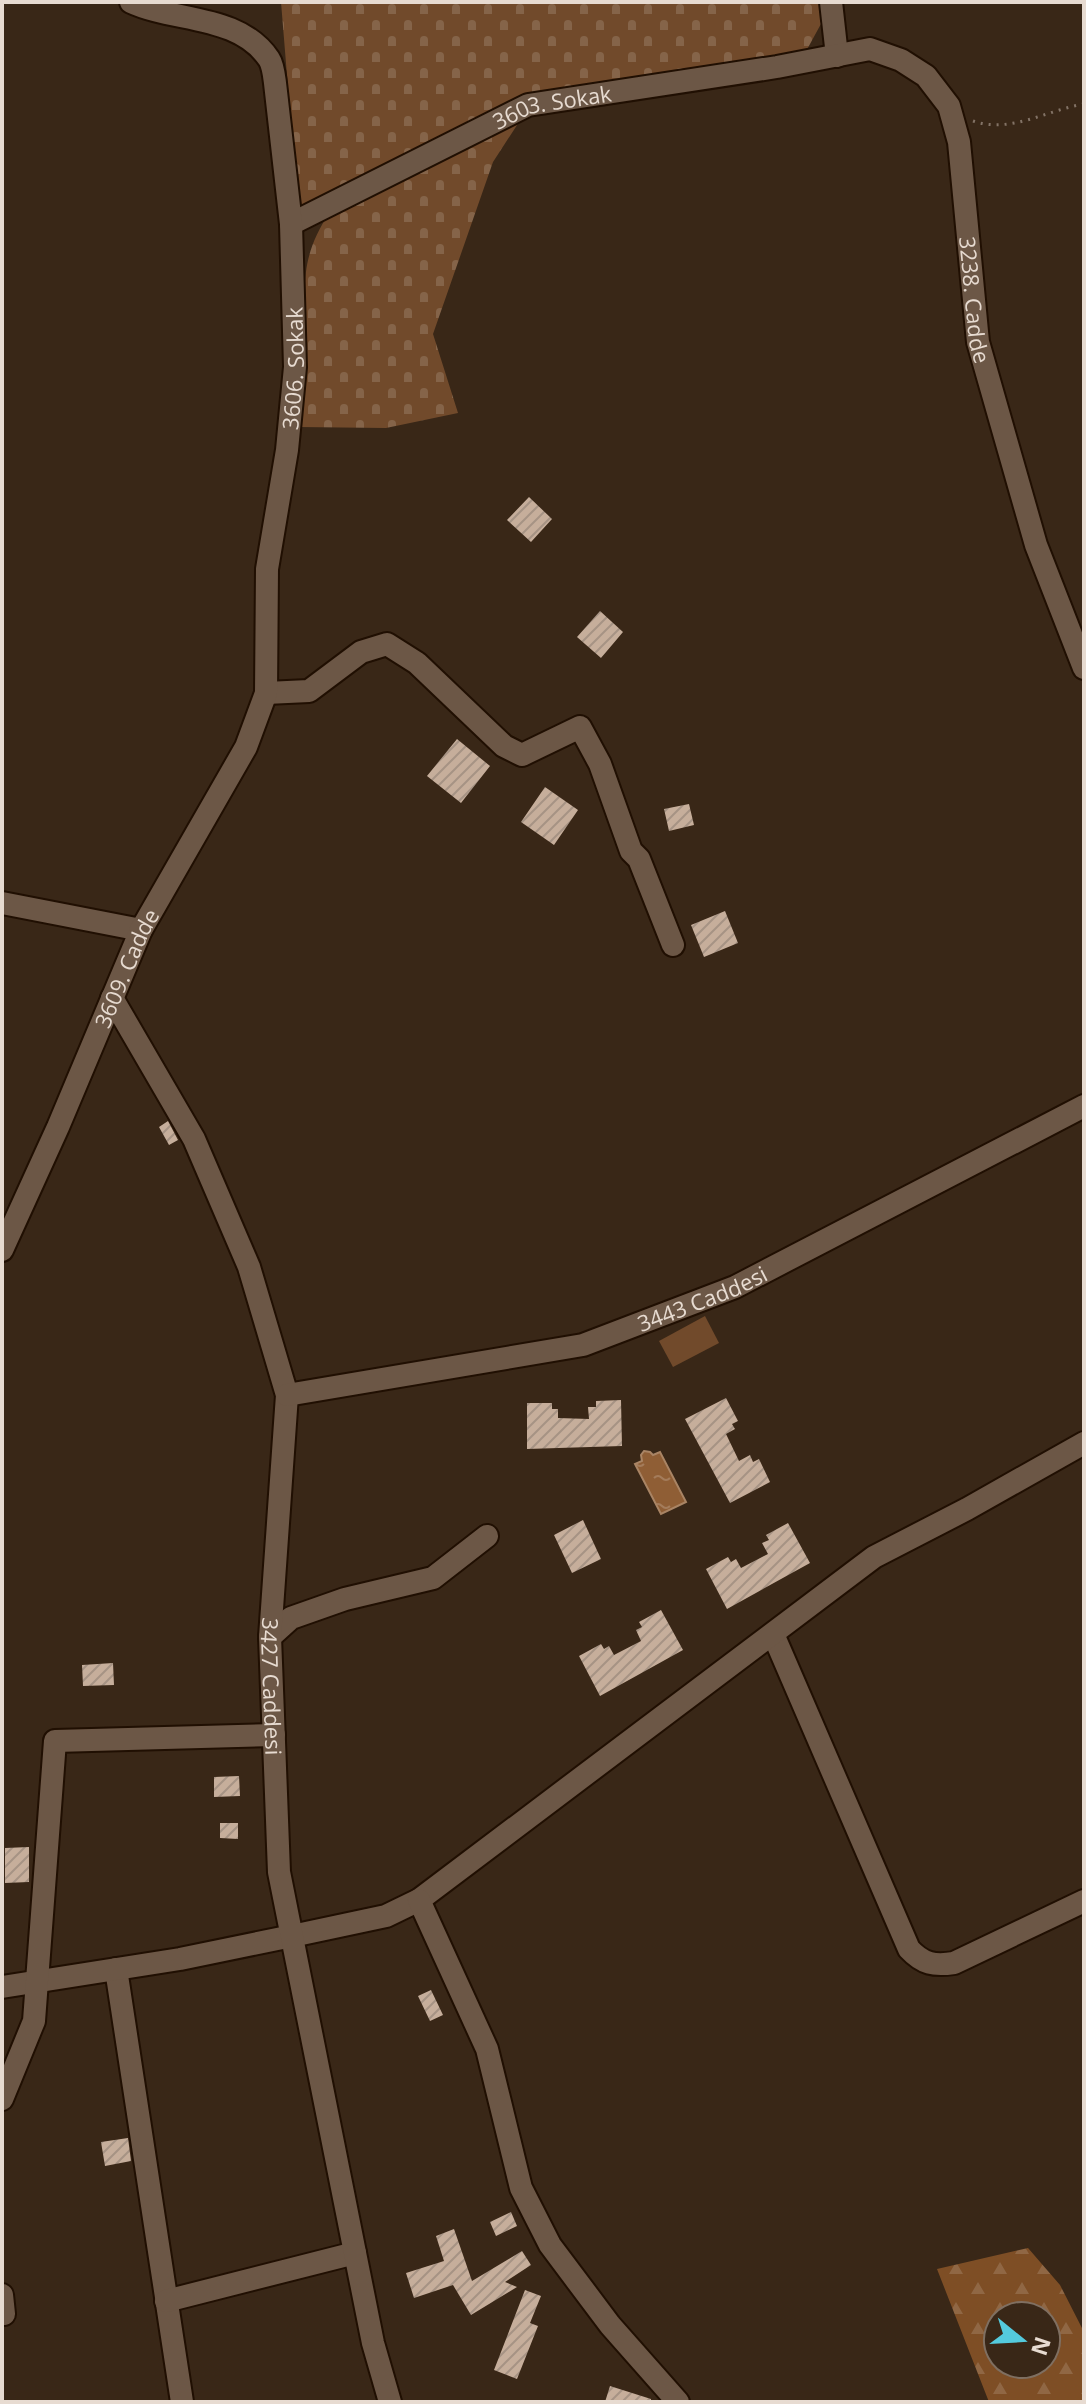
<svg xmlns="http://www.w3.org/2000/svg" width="1086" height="2404" viewBox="0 0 1086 2404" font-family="'Open Sans',sans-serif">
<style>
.green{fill:#714a2b}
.forest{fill:url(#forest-firs);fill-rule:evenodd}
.cemetery{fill:url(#cemetery-stones)}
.water{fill:url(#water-ripples);stroke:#a98464;stroke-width:2}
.building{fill:url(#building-hatch)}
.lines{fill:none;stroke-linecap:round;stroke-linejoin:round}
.minor-casing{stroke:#200f02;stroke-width:26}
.tertiary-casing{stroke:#200f02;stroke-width:26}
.path{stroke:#837366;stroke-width:3;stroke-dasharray:2 6;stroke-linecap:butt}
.minor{stroke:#6c5746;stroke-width:22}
.tertiary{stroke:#6c5746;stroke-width:22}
.labels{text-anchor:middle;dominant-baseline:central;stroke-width:8;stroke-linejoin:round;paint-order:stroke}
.street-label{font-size:22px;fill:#e7dbd1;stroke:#392717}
</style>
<defs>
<pattern id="forest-firs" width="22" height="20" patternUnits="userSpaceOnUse" patternTransform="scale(2)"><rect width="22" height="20" fill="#7e4e25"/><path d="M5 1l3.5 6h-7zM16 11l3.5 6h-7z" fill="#906744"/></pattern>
<pattern id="cemetery-stones" width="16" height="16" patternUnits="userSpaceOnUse" patternTransform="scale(2)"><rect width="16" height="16" fill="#714a2b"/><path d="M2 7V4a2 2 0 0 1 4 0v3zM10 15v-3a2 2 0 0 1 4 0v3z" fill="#856449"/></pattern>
<pattern id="water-ripples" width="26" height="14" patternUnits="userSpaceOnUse" patternTransform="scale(2)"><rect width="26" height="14" fill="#8f5e35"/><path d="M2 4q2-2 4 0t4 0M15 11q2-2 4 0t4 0" fill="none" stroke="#a47c5b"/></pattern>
<pattern id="building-hatch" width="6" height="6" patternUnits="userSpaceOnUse" patternTransform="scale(2)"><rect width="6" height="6" fill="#c6ae9b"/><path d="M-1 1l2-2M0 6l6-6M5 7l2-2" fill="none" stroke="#a69384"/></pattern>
</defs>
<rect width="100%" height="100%" fill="#392717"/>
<path class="green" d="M705 1316 719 1343 673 1367 659 1341Z"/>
<path class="forest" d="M1028 2248 1060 2285 1084 2332V2402H989L937 2269ZM998 2316H1046V2364H998Z"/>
<path class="cemetery" d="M281 2H820L822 22 804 55 526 98 298 210Z
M519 122 493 162 433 334 458 413 386 428 299 427C301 398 303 369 304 340 306 284 298 260 331 210Z"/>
<path class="water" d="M644 1451 650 1452 653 1455 660 1452 686 1502 661 1514 635 1464 642 1461 641 1455Z"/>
<path class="building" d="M529 497 552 519 531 542 507 520Z
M600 611 623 632 601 658 577 637Z
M457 739 490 766 461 803 427 776Z
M545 787 578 810 554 845 521 822Z
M689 804 694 825 669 831 664 809Z
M725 911 738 943 704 957 691 925Z
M168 1121 178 1140 169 1145 159 1127Z
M726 1398 738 1421 732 1424 735 1429 726 1434 739 1461 750 1455 753 1462 759 1459 770 1482 730 1503 685 1419Z
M621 1400 622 1446 527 1449V1403H552V1409H558V1418L589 1419 588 1407H596V1401Z
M583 1520 601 1559 572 1573 554 1535Z
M788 1523 810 1563 727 1609 706 1569 728 1557 731 1562 736 1559 741 1568 768 1554 762 1543 769 1540 766 1535Z
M661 1610 683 1650 600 1696 579 1656 601 1644 604 1649 609 1646 614 1655 641 1641 636 1630 642 1627 639 1622Z
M113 1663 114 1685 83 1686 82 1665Z
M239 1776 240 1796 214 1797V1777Z
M220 1823H238V1839L220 1838Z
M29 1847V1882L5 1883V1848Z
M431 1990 443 2015 430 2021 418 1996Z
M128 2138 131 2161 105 2166 101 2142Z
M511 2212 517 2226 496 2236 490 2222Z
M454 2229 472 2281 522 2251 531 2265 505 2282 517 2287 471 2315 453 2285 414 2298 406 2273 444 2261 436 2236Z
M525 2290 541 2296 530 2323 538 2326 517 2379 494 2370Z
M610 2386 651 2399V2402H605Z"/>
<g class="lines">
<g class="minor-casing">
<g id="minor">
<path d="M831 2 837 56"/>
<path id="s1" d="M291 224 528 105 777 67 870 49 901 60 926 76 949 106 959 142 978 342 1036 545 1084 668"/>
<path d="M266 693 309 691 361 652 387 644 417 663 504 746 522 755 580 727 600 764 631 851 639 859 673 945"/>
<path d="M2 903 141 930"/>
<path id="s2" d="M2 1250 58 1127 141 930 246 747 266 693 267 569 287 450 295 367 291 224 275 83C274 75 273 65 269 59 239 14 174 22 131 2"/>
<path d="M773 1634 909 1949C923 1964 934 1966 954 1963L1084 1901"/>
<path d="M270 1637 291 1618 345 1599 433 1578 487 1536"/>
<path d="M116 1969 182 2402"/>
<path d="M2 1987 180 1959 292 1936 386 1916 419 1900 874 1557 967 1509 1084 1443"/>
<path d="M2 2099 34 2021 55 1741 274 1735"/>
<path d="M2 2295 4 2314"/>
<path d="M166 2301 355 2253"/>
</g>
</g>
<g class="tertiary-casing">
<g id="tertiary">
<path id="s3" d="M112 998 194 1139 249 1267 287 1395 270 1637 279 1872 373 2343 390 2402"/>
<path id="s4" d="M287 1395 583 1345 735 1287 1084 1106"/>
<path d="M419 1900 487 2049 521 2188 550 2245 610 2325 678 2402"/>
</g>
</g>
<path class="path" d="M973 121C1010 134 1047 110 1084 104"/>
<use href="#minor" class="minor"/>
<use href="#tertiary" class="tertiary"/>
</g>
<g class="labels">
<g class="street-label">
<text stroke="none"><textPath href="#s1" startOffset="288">3603. Sokak</textPath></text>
<text stroke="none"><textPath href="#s1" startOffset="908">3238. Cadde</textPath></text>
<text stroke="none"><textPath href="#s2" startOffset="944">3606. Sokak</textPath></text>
<text stroke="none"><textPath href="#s2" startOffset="308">3609. Cadde</textPath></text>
<text stroke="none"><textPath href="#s4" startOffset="428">3443 Caddesi</textPath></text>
<text stroke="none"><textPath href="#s3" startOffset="728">3427 Caddesi</textPath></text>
</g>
</g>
<rect width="1086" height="2404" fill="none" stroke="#e7dbd1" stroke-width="8"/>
<g transform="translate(1022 2340) rotate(108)"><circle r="38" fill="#392717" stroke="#7f6f61" stroke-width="2"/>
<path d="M0-6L14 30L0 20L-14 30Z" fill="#54cadd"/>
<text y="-12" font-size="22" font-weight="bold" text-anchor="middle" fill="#e7dbd1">N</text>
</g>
</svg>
